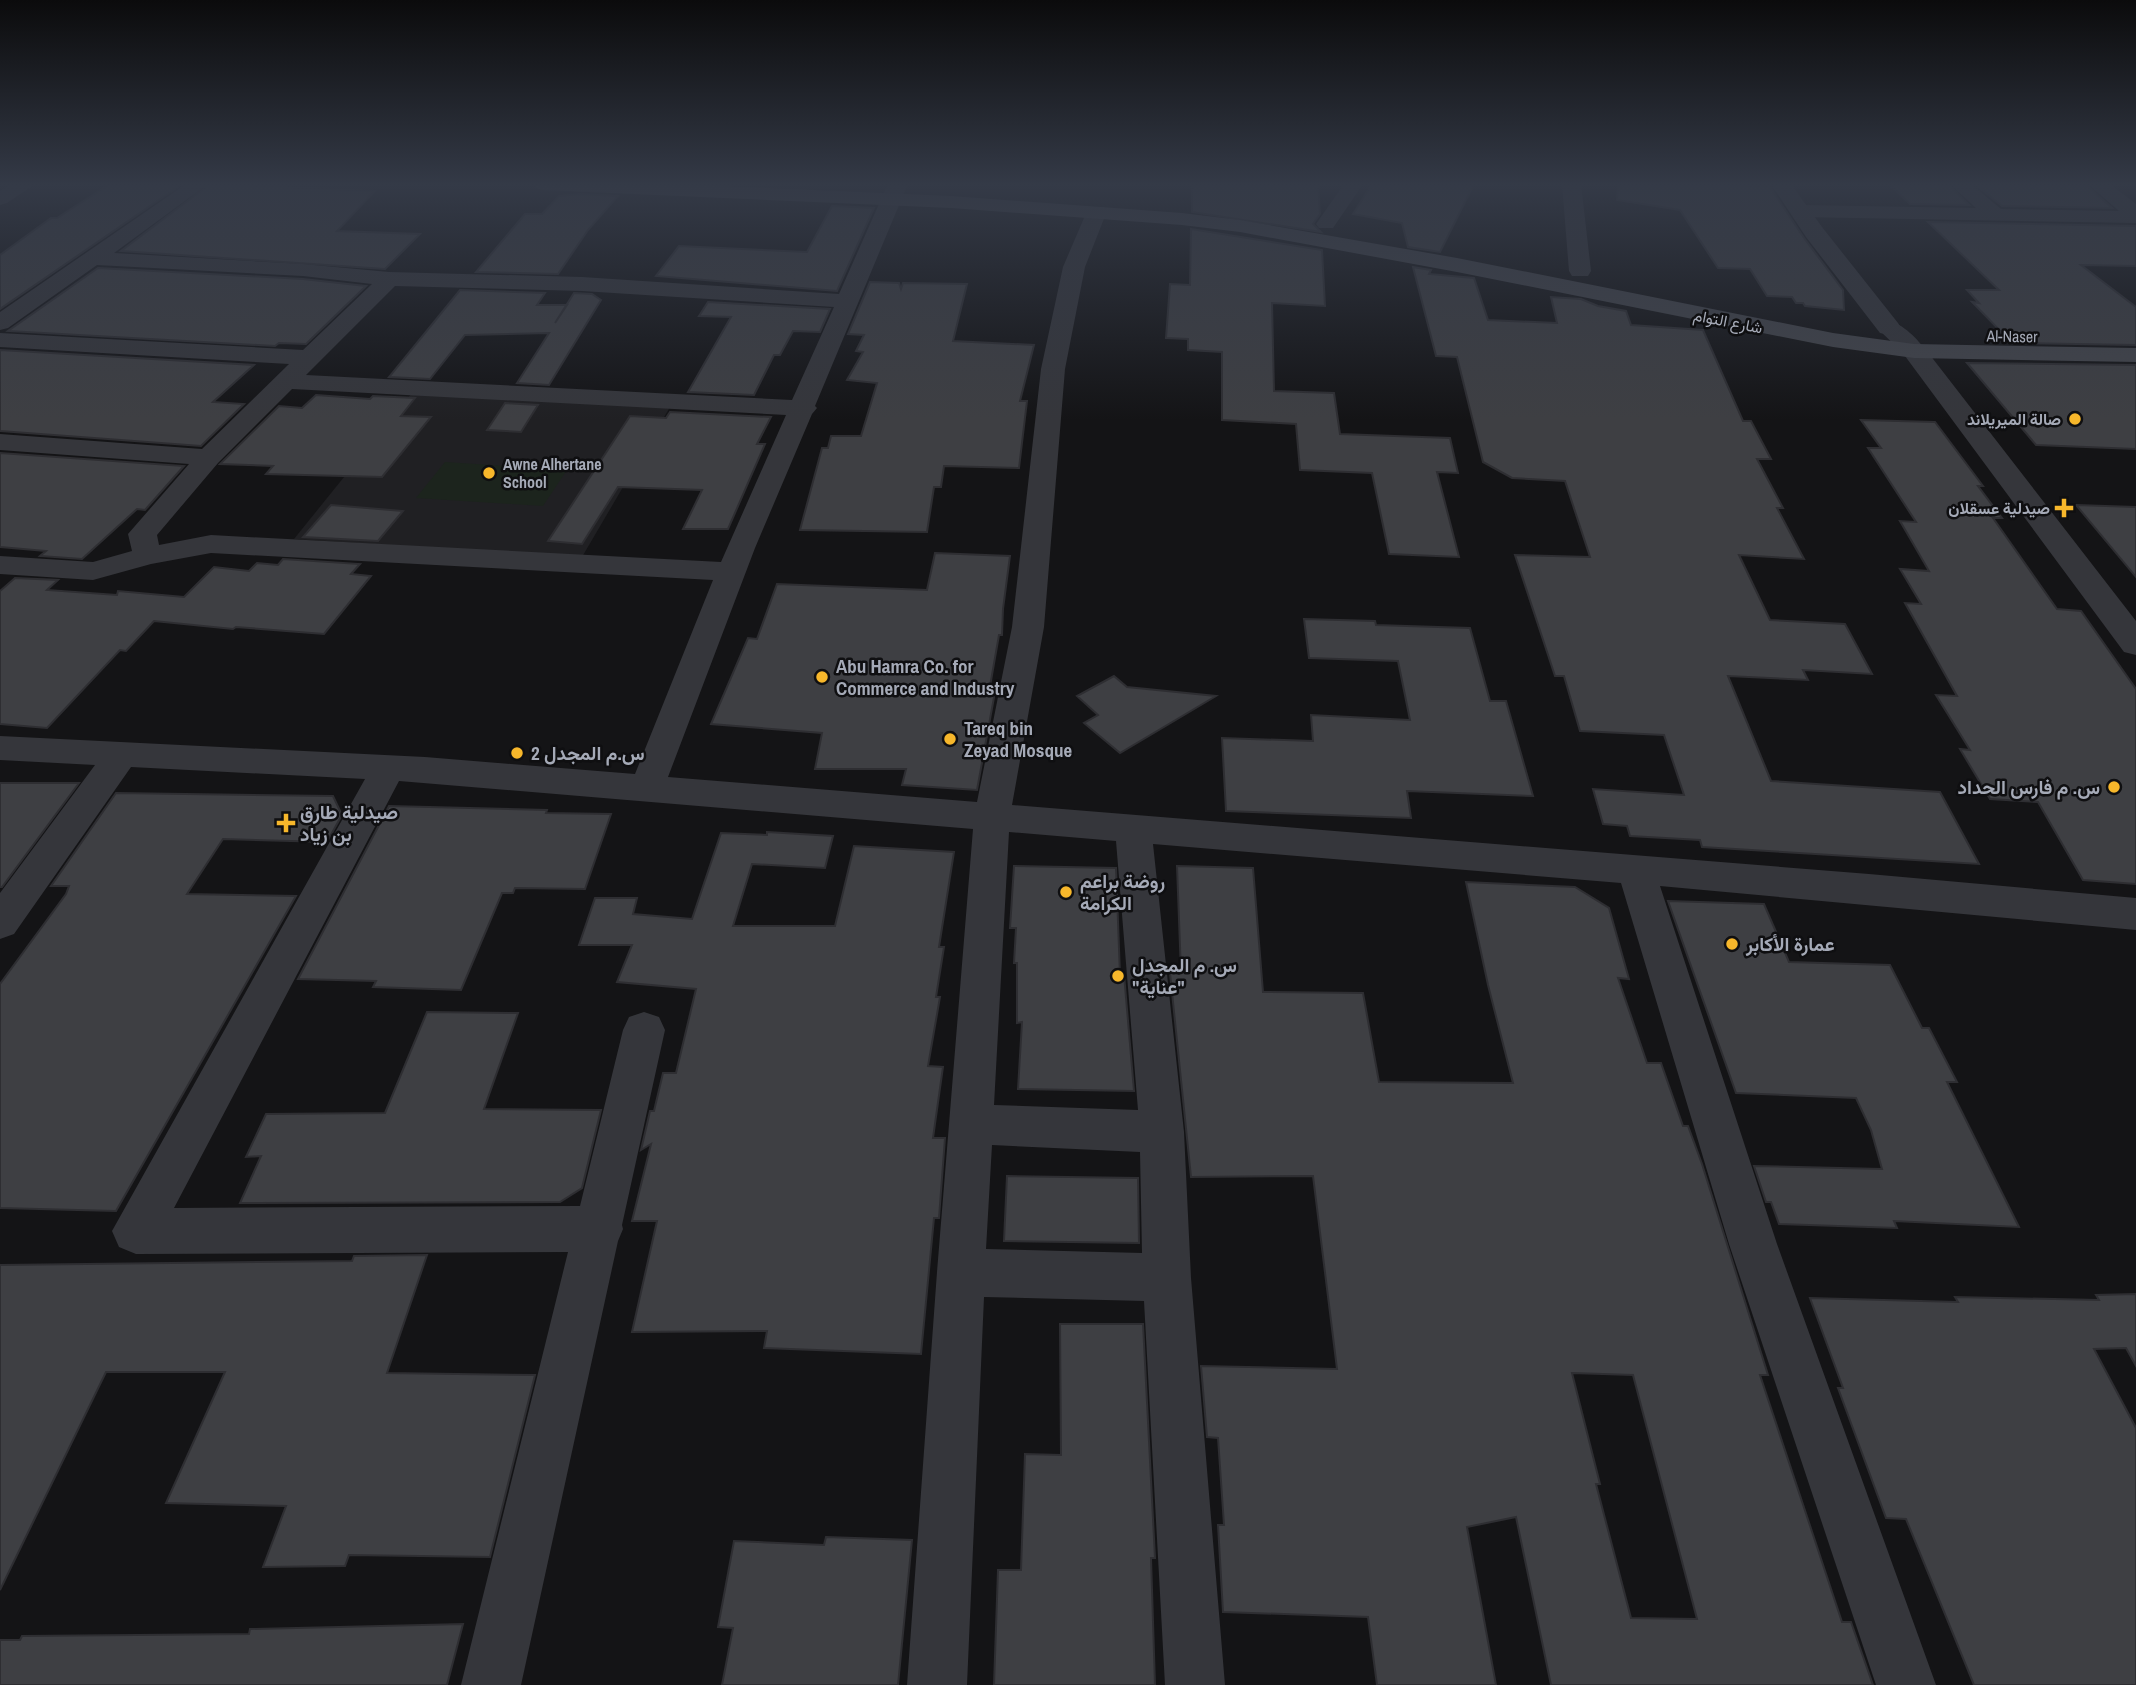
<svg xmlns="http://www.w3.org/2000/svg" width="2136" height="1685" viewBox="0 0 2136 1685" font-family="'Archivo Narrow',Vazirmatn,sans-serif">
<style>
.built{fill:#202023}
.green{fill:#1c241d}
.building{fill:#3e3f43;stroke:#2e2e32;stroke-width:2;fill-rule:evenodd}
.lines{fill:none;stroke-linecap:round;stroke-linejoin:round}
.minor{fill:#35363b;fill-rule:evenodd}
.tertiary{fill:#35363b;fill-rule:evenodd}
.secondary{fill:#43454b;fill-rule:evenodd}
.poi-dot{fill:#f7b72b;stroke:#0f0f11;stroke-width:2.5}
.labels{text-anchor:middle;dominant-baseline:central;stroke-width:5;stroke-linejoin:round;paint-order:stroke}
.far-street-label{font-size:16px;fill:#a5aab7;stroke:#0f0f11}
.far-poi-label{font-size:16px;font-weight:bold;fill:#a5aab7;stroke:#0f0f11;text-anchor:end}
.poi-label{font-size:19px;font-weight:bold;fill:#a5aab7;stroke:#0f0f11;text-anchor:start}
</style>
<rect width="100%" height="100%" fill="#141416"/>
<path class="built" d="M411 394 670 407 582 557 294 539Z"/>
<path class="green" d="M445 462 567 470 543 506 416 498Z"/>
<path class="building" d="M110 184H182L0 309V255L51 218H57Z
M210 184 375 191 337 231 420 234 385 269 121 251Z
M1192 184H1318L1320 214 1313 224 1321 232 1192 212Z
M1372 184H1474L1440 252 1408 247 1402 223 1353 214Z
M1618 184H1711L1770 187 1804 238 1843 290 1844 310 1805 306 1803 303H1796L1792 297 1767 296 1750 269 1718 268 1680 210 1617 200Z
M1889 184H1948L1969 205 1910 204Z
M1975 184H2085L2112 208 2002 206Z
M580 194 618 196 588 230 558 274 476 272 525 214H542L559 196Z
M832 206 874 208 837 291 656 276 679 246 807 252Z
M1928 222 2136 226V266L2081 265 2136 307V345L2012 343 1972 302 1979 303 1967 290H1999Z
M1191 229 1322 250 1325 306 1272 303 1274 391 1334 393 1340 434 1450 438 1458 473 1437 472 1459 557 1389 554 1372 473 1300 470 1296 424 1222 420V352L1188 350V339L1166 338 1170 284 1190 285Z
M1413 267 1431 270 1429 274 1474 278 1488 320 1557 323 1551 297 1581 299 1598 306 1626 311 1631 325 1703 330 1743 421H1751L1771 459H1757L1783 508H1777L1804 559 1739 555 1770 620 1845 624 1872 674 1803 670 1808 680 1728 676 1771 781 1940 792 1979 864 1702 847 1700 840 1630 836 1627 826 1603 824 1593 789 1684 795 1664 735 1580 731 1564 676H1555L1515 555 1590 557 1565 481 1512 478 1483 462 1457 357 1436 356Z
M98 268 303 279 366 286 306 344 279 343 275 346 8 331Z
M870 282 899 283 901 289 903 283 967 284 953 341 1034 345 1020 401H1027L1019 468 944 466 941 487H934L927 532 800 530 822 448H828L831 436H861L877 383 847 380 863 352 856 351 864 335 848 334Z
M460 290 545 293 537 305H567L555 323 574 293 592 294 601 300 549 385 517 383 549 333 465 335 430 379 389 377Z
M708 302 830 309 820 332 793 331 780 355H774L754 395 688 392 731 317 699 316Z
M0 350 254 365 213 402 244 404 201 446 0 431Z
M1967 363 2136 365V449L2036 445Z
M316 395 370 399 373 396 415 398 401 416 431 417 382 477 266 474 273 466 220 464 279 406 302 408Z
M505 403 538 405 521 432 487 430Z
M670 412 771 417 757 444H765L728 529H683L702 490 618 487 582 544 548 541 630 416 666 418Z
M1861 420 1935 422 1983 486H1978L2002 518H1993L2057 609 2081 611 2136 689V884L2083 880 2038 802 1990 799 1960 749 1970 750 1936 695 1957 696 1905 603 1921 604 1900 569 1929 571 1900 521 1916 522 1868 448H1881Z
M0 453 184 466 145 510 137 509 82 559 40 556 46 551 0 547Z
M331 505 403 511 378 541 303 537Z
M2076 505 2136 507V577Z
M935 553 1010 556 1003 609 1002 635H999L989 692H995L977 790 902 785 906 769H815L822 733 711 724 748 638 757 639 777 584 927 590Z
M283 559 360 564 351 574 371 576 324 634 236 627 233 629 154 621 126 651 120 650 47 728 0 724V591L15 578 58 580 47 590 117 595 118 591 184 597 214 567 249 571 257 563 278 565Z
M1304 619 1375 621 1376 625 1470 628 1490 701H1506L1533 796 1407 791 1411 818 1226 811 1222 738 1313 741 1311 715 1410 720 1398 661 1309 658Z
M1114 676 1127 687 1216 696 1120 753 1084 723 1098 715 1077 696Z
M0 783H79L2 887H0Z
M116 793 333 796 342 815 327 842 223 839 187 894 296 896 116 1211 0 1208V984L66 894 69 886H51Z
M389 806 547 810 546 813 611 814 585 889 515 888 513 893H502L461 990 373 987 376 981 298 979Z
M767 832 833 836 825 868 752 864 733 926H835L854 846 954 852 939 947H944L936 997H940L928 1066 943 1067 933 1138H945L939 1218H934L921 1354 764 1348 767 1331 632 1332 657 1221H632L651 1144 641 1150 650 1111H654L663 1073H676L696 989 617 982 632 945H579L595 898H637L633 914 692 919 721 833 767 835Z
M1014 866 1116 868 1120 975 1124 974 1134 1091 1018 1089 1022 1022 1017 1023V963H1014L1016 928H1010Z
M1177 866 1253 868 1263 992 1363 993 1379 1082 1513 1083 1488 985 1466 882 1575 887 1609 908 1629 979 1618 978 1647 1063H1661L1683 1126H1688L1702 1164 1768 1375H1760L1842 1622H1851L1873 1685H1551L1516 1517 1467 1527 1496 1685H1377L1368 1617 1223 1612 1218 1525H1224L1218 1438 1207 1437 1201 1366 1337 1369 1313 1176 1191 1177 1170 973H1181ZM1572 1373 1633 1375 1697 1619 1631 1618 1596 1484H1600Z
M1668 901 1764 904 1789 962 1890 965 1922 1028H1929L1957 1082H1947L2019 1227 1894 1221 1897 1228 1779 1224 1771 1202H1766L1754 1166 1882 1169 1871 1130 1856 1098 1736 1093Z
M427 1012 518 1013 484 1109 601 1110 582 1188 560 1202 240 1203 261 1156 246 1157 266 1114 385 1113Z
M1007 1176 1138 1178 1139 1243 1004 1241Z
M427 1255 387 1373 535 1375 490 1557 349 1555 345 1566 263 1567 286 1506 166 1503 225 1372H106L0 1590V1265L352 1261 354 1256Z
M2136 1294V1366L2126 1348 2094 1349 2136 1428V1685H1974L1906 1519 1886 1518 1838 1388H1843L1810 1298 1958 1302 1955 1297 2099 1300 2096 1295Z
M1060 1324H1143L1155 1558H1151L1155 1685H994L998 1570H1021L1025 1454 1061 1455Z
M826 1537 912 1540 898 1685H722L733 1628 718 1627 734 1541 824 1545Z
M463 1624 447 1685H0V1640H20L22 1636 249 1634 250 1629Z"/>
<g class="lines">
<path class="minor" d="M12 184H35L7 203 0 205V191Z
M186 184H208L114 253 303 264 389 272 582 277 839 294 887 186 889 184H905L907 186 815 406 817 408 812 414 755 548 668 777 977 802 1012 627 1041 369 1063 267 1087 211 1090 207H1104L1107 211 1085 267 1065 369 1044 627 1012 805 1869 874 2136 898V930L1660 886 1777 1244 1936 1685H1876L1729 1244 1621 883 1153 844 1184 1132 1191 1278 1225 1685H1165L1144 1301 984 1297 967 1685H907L937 1272 973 829 399 781 174 1208 580 1206 623 1030 629 1017 644 1012 659 1017 665 1030 622 1225 623 1229 618 1241 521 1685H461L568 1252 136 1254 119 1247 112 1231 365 779 131 767 14 934 0 939V893L95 765 0 760V736L425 757 635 774 713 580 211 553 151 564 93 580 0 574V556L93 562 132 551 128 534 189 464 0 450V434L202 449 289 364 0 347V333L303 350 372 284 303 276 97 265 8 328 0 330V312ZM395 286 582 291 834 307 792 400 306 375ZM292 389 786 415 721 562 211 535 159 545 157 535 218 463ZM1009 832 1116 841 1138 1110 994 1105ZM992 1145 1140 1152 1142 1253 986 1249Z
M1344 184H1363L1333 228H1319L1316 224Z
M1562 184H1581L1591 271 1588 276H1572L1569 271Z
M1950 184H1971L2001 209 2119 211 2088 184H2110L2136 204V223L1800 217 1793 215 1790 211 1793 207 1800 205 1976 208Z
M1889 321C1903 324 1918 339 1926 351L1922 356H1906L1877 328 1881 323Z"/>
<path class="tertiary" d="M1771 184H1791L1822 227 1898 323 1901 328 1898 333 1889 335 1880 333 1806 237Z
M1914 344 1923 346 2136 621V655L2124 652 1905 356 1902 351 1905 346Z"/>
<path class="secondary" d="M533 184H674L951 196 1182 213 1240 220 1457 258 1833 333 1914 344 2136 348V362L1914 358 1833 347 1457 272 1240 232 1182 225 951 208 543 190 536 188Z"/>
</g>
<linearGradient id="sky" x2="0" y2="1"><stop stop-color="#0b0b0c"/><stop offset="0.44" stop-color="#343a47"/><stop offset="1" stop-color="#343a47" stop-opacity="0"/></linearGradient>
<rect width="2136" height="420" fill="url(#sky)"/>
<g class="poi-dot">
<circle cx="2075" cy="419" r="7"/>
<circle cx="489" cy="473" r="7"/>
<path d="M2060.5 497.5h7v7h7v7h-7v7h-7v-7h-7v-7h7z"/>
<circle cx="822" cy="677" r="7"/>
<circle cx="950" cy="739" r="7"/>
<circle cx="517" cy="753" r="7"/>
<circle cx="2114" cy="787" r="7"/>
<path d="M282.5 812.5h7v7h7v7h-7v7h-7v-7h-7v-7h7z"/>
<circle cx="1066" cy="892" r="7"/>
<circle cx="1732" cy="944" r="7"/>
<circle cx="1118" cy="976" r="7"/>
</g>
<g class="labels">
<g class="far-street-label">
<text transform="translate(1728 321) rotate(11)">شارع التوام</text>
<text transform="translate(2012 336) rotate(1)">Al-Naser</text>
</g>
<g class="far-poi-label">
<text x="2061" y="419">صالة الميريلاند</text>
<text x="503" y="464" text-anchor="start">Awne Alhertane<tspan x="503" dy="18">School</tspan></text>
<text x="2050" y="508">صيدلية عسقلان</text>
</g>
<g class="poi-label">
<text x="836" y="666">Abu Hamra Co. for<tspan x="836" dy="22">Commerce and Industry</tspan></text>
<text x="964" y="728">Tareq bin<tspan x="964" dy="22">Zeyad Mosque</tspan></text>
<text x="531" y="753">س.م المجدل 2</text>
<text x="2100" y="787" text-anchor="end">س. م فارس الحداد</text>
<text x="300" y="812">صيدلية طارق<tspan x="300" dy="22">بن زياد</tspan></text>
<text x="1080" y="881">روضة براعم<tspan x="1080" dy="22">الكرامة</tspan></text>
<text x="1746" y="944">عمارة الأكابر</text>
<text x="1132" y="965">س. م المجدل<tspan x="1132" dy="22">"عناية"</tspan></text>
</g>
</g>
</svg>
